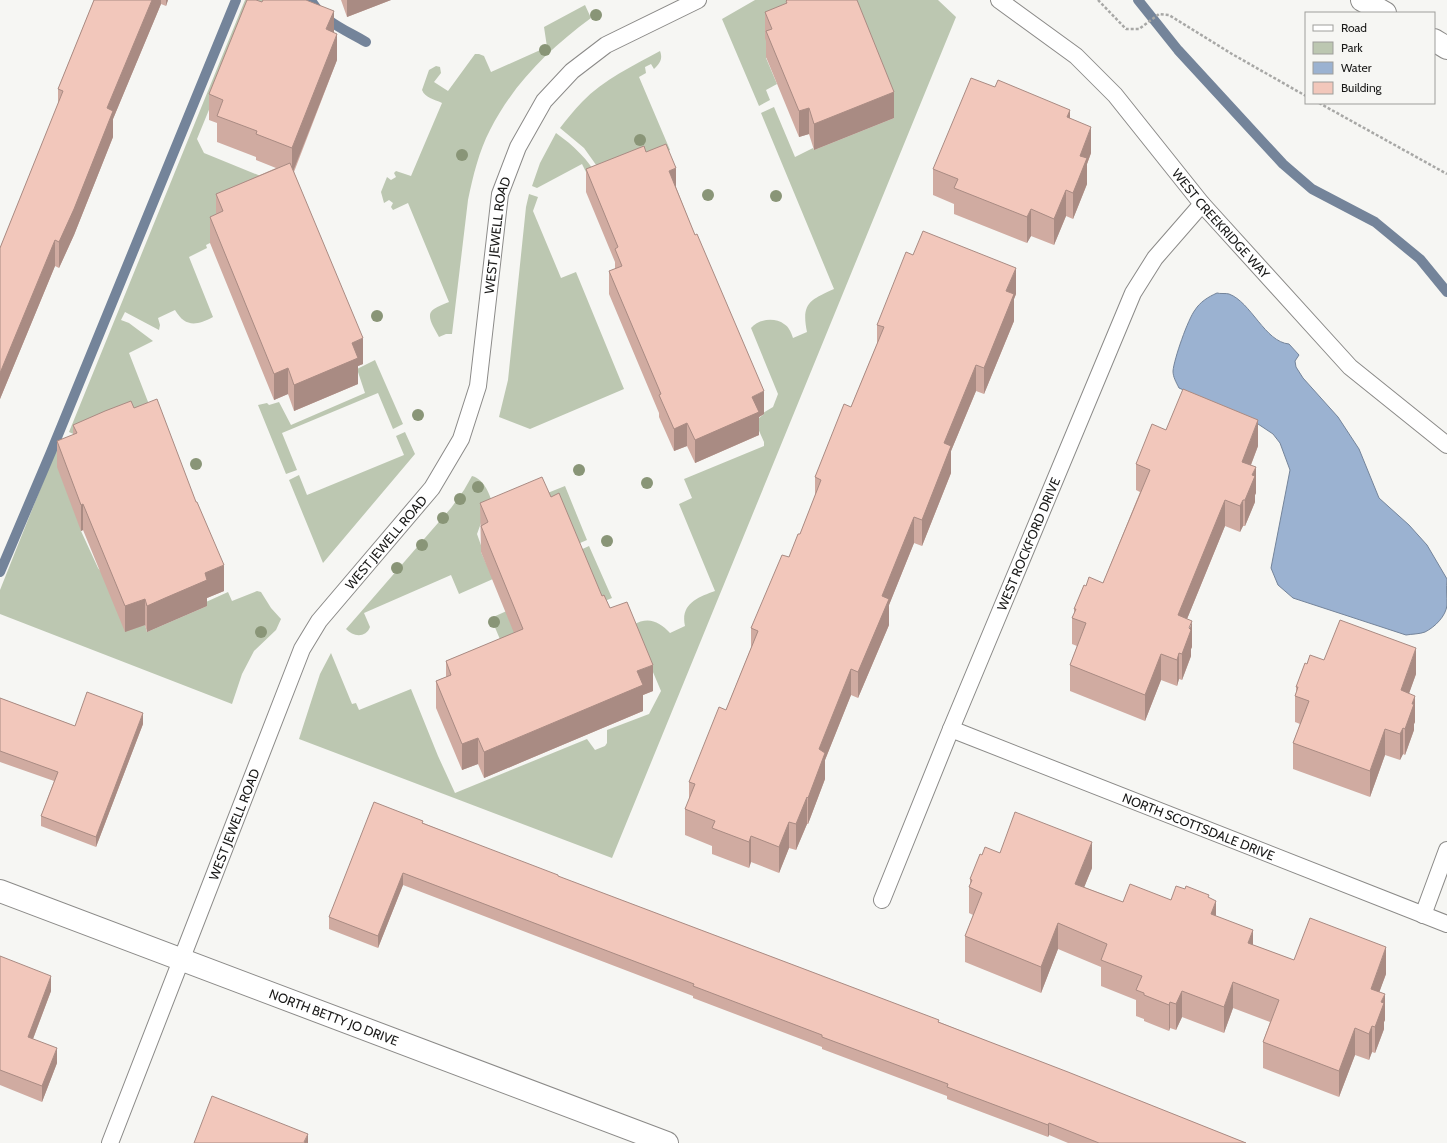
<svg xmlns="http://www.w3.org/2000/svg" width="1447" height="1143" viewBox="0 0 1447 1143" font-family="Cabin,sans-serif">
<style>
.green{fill:#bcc7b1}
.water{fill:#9bb2d1;stroke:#74849a}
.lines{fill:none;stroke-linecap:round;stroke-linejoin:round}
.stream{stroke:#74849a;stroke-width:10}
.lane-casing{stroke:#8b8a88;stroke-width:18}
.street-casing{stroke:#8b8a88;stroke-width:24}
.secondary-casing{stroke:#8b8a88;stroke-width:24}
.path{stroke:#a8a8a6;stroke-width:2.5;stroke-dasharray:3 2;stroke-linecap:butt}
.lane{stroke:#fff;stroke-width:16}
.street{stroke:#fff;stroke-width:22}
.secondary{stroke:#fff;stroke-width:22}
.tree{fill:#899577}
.wall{fill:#d0aba1}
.shaded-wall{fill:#a98b83}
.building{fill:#f2c7bb;stroke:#a98b83}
.labels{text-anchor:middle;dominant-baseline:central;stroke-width:4;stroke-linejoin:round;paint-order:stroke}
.street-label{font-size:13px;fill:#191918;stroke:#f6f6f3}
</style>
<rect width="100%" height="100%" fill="#f6f6f3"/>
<path class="green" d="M245 0H306L247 17 197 139 204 153 285 186 218 239 206 245 207 248 189 257 213 317C196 326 185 327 175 310L158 318 160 325 159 330 125 312 121 320 129 323 153 341 129 353 157 425 81 531 98 568 145 625 147 632 207 606 206 602 228 592 232 601 257 591 261 592 271 608 281 619 276 630 254 651 242 674 232 704 0 614V590L55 452 78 436 69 432Z
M755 0H938L956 17 612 858 299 739 320 674 331 653 352 704 356 703 359 710 411 689 438 756 455 793 587 739 595 750 605 746 607 743V730L649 714 661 691 633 625C648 616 659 621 670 633L685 626C680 604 698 597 715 591L679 504 692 498 684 479 764 446V442L756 424 759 418 764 414 763 413 773 407 778 394 751 328C758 319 775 317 784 324 789 327 791 332 793 338L807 332C801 303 810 300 834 289L761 113 774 107 795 157 813 148 814 150 894 118 772 55 766 58 777 84 766 90 770 100 759 106 722 19Z
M585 5 591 18C549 49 514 83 490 130 479 151 473 176 468 200L452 334H446L439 337C435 329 424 315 434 309 438 306 444 304 449 302L408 203 393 210 391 207 393 203 389 200 384 203 381 192 387 177 391 180 396 177 394 173 396 171 411 176 442 103C434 99 425 98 422 90L429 70 436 66 440 67 441 73 434 82 448 91 475 54H479L484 56 491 72 547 47 544 27Z
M660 51C663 59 660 63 654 69L651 64 645 67 646 73 639 77 670 150 604 176 584 148 560 128C567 119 574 110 582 102 604 79 633 66 660 51Z
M556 133C574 146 588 159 599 179L591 182 582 164 537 188 532 186 540 163Z
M529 194 538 197 533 211 561 278 576 272 624 389 530 429 499 417 508 380 526 207Z
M375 360 403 424 393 429 378 393 282 433 297 470 286 474 258 405 267 403 269 405 279 402 291 425 365 393 357 369Z
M405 432 415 454 323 563 289 480 299 475 307 495 404 455 396 436Z
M472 476C487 480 491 500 496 513L481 523 477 534 483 551 481 552 493 579 459 594 451 575 364 613 370 627C366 638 353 637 346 629L451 508 464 490Z
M565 486 587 540 573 546 540 496Z
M589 546 612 598 585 609 576 552Z
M511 609 521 635 502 644 491 618Z"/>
<path class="water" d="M1217 293C1220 294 1226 293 1229 294 1251 302 1265 342 1289 344L1299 355 1295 361 1296 367 1303 378 1338 417 1359 449 1379 498 1409 525 1427 545 1447 579C1446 588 1447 596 1447 605 1446 616 1435 627 1425 632 1420 634 1412 634 1406 635L1293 598 1278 585 1271 568 1290 470 1280 443 1273 434 1249 418 1179 388C1176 382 1173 377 1173 371 1174 359 1188 319 1195 310 1200 302 1208 297 1217 293Z"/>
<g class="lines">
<path class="stream" d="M311 0C323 22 346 30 366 42
M1138 0 1178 50 1283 164 1312 189 1375 222 1420 259 1447 292
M0 572 51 452 236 0"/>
<g class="lane-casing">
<g id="lane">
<path id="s1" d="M999 0 1076 56 1115 95 1202 204 1350 367 1447 445"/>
<path id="s2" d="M951 729 1447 924"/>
<path id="s3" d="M882 900 951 729 1133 293 1155 258 1202 204"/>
<path d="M1423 915 1447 850"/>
<path id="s4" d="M110 1143 302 649 319 621 432 488 461 439 478 386 500 194 518 147 544 101 572 71 606 45 698 0"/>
</g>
</g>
<g class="street-casing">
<g id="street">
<path id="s5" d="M0 891 667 1143"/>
</g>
</g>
<g class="secondary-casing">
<path id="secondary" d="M1362 0 1385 13
M1434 40 1447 48"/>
</g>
<path class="path" d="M1098 0 1126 29H1139L1159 14 1169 15 1232 54 1306 96
M1319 103 1447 174"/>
<use href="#lane" class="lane"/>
<use href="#street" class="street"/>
<use href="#secondary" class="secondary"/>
</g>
<g class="tree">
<circle cx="596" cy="15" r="6"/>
<circle cx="545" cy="50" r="6"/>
<circle cx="640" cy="140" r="6"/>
<circle cx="462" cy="155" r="6"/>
<circle cx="708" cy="195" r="6"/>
<circle cx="776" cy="196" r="6"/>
<circle cx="377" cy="316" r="6"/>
<circle cx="418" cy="415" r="6"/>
<circle cx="196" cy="464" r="6"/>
<circle cx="579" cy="470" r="6"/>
<circle cx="647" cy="483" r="6"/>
<circle cx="478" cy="487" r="6"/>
<circle cx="460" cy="499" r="6"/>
<circle cx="443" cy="518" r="6"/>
<circle cx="607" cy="541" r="6"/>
<circle cx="422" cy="545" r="6"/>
<circle cx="397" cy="568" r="6"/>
<circle cx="494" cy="622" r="6"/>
<circle cx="261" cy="632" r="6"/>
</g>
<path class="wall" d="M94 0H168L166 6 161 4 113 119V137L74 235 59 268 55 266 0 399V248L58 105V89Z
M341 0H391L347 17Z
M786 1 894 118 814 150 809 134 799 137 766 57V41L765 38V12L786 4Z
M334 32 337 60 294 172 363 364 358 366V384L294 411 288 394 274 400 210 243V217L216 214V194L276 168 256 160V157L217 142V123L209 120V94Z
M1070 118 1091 153 1087 164V184L1073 219 1066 216 1054 245 1031 236 1027 243 954 214V204L933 195V169Z
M646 152 676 187 764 414 759 417V435L695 463 687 446 674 451 659 417V413L609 294V271L615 269V262L586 192V169Z
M1016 294 1014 299V321L984 394 976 391 951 451V473L922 546 914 543 889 605V625L858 698 851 695 825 760V779L808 824H807L796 850 789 848 779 873 751 862 749 868 712 854V846L685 835V809L689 800V782L726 710 751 648V628L789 557 800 534 815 496V477L851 407 877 344V325Z
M134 408 224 591 207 598V606L165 624 147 632 145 625 125 632 83 530 81 531 57 467V441L73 435V425Z
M1166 430 1258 446 1251 465 1256 493 1255 495V502L1245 526H1243L1240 532 1225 526 1187 619 1192 647 1191 649V656L1182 680 1179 679 1177 686 1161 680 1145 721 1070 691V665L1077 646 1072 644V618L1074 614V609L1086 586 1103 583 1140 492 1136 490V464Z
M551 497 602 596 610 608 653 691 643 695V711L484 778 478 764 462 770 436 708V681L446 677V661L514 633 481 552 480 503Z
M1324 660 1416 674 1409 693 1415 722 1414 724V730L1405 755 1403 754 1400 760 1385 755 1370 797 1293 769V743L1300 724 1295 722V696L1296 693V687L1307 664Z
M0 698 75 726 143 724 96 847 41 826V816L54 781 0 762Z
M423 823 558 877 939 1022 1246 1143H1068L1049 1135 1048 1137 947 1099V1096L822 1049V1047L693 998V996L403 885 378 948 329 929V917Z
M1000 853 1092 868 1084 887 1123 902 1209 898 1216 916 1253 945 1294 960 1386 974 1379 992 1385 1020 1384 1022V1029L1375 1053 1372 1052 1369 1060 1355 1055 1339 1097 1263 1068V1042L1270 1022 1233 1008 1224 1033 1182 1017 1176 1030 1170 1028 1169 1031 1144 1021V1019L1136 1016V1000L1101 986V967L1058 949 1041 993 965 962V936L973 915 969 913V887L970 884V879L982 855Z
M0 956 51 991 33 1039 57 1063 42 1102 0 1085Z"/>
<path class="shaded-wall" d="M152 0H161V4L113 119V137L74 235 59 268V242L107 108Z
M166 0H168L166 6Z
M347 0H391L347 17Z
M334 11V37L326 29Z
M337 34V60L292 174V148Z
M894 92V118L814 150V124Z
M809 108V134L799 137V111Z
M1070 110V136L1067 117Z
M1091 127V153L1087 164V184L1073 219V193L1080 156Z
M676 168V191L669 171Z
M1066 190V216L1054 245V219Z
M1031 209V236L1027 243V217Z
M55 240V266L0 399V373Z
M1016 268V294L1014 299V321L984 394V368L1006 291Z
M363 338V364L358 366V384L294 411V385L352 343Z
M976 365V391L951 451V473L922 546V520L944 443Z
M288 368V394L274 400V374Z
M764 391V414L759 417V435L695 463V440L752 397Z
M1258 420V446L1242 488V462Z
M687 423V446L674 451V429Z
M1256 467V493L1255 495V502L1245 526V500L1252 475Z
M1225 500V526L1178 641V615Z
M1243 500V526L1240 532V506Z
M83 504V530L81 531V505Z
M914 517V543L889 605V625L858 698V672L882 596Z
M224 565V591L207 598V606L147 632V606L205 573Z
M145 599V625L125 632V606Z
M1192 621V647L1191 649V656L1182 680V654Z
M1416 648V674L1401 716V690Z
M1179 653V679L1177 686V660Z
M1161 654V680L1145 721V695Z
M653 665V691L643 695V711L484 778V752L637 671Z
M851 669V695L825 760V779L808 824V798L819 749Z
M1415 696V722L1414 724V730L1405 755V729L1412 704Z
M143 713V724L96 847V837Z
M1403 728V754L1400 760V734Z
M1385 729V755L1370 797V771Z
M478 738V764L462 770V744Z
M807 797V824L796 850V824Z
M789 822V848L779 873V847Z
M751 836V862L749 868V842Z
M1092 842V868L1075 910V884Z
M403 873V885L378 948V936Z
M1216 901V927L1211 914Z
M1058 923V949L1041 993V967Z
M1253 930V956L1248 943Z
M1386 947V974L1371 1015V989Z
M51 976V991L28 1052V1037Z
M1233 982V1008L1224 1033V1007Z
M1182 991V1017L1176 1030V1004Z
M1385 994V1020L1384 1022V1029L1375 1053V1027L1381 1002Z
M1170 1002V1028L1169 1031V1005Z
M1372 1026V1052L1369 1060V1034Z
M1355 1028V1055L1339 1097V1071Z
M57 1048V1063L42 1102V1086Z
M1049 1123V1135L1048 1137V1125Z
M308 1134V1143H304Z"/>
<path class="building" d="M94 0H152L107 108 113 111 74 209 59 242 55 240 0 373V248L63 91 58 89Z
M247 0H256L262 2 263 0H306L334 11 326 29 337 34 292 148 256 134 257 131 217 116 223 100 209 94Z
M787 0H857L894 92 814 124 809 108 799 111 766 31 772 29 765 12 787 3 786 1Z
M971 78 995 87 998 80 1070 110 1067 117 1091 127 1080 156 1087 158 1073 193 1066 190 1054 219 1031 209 1027 217 954 188 958 179 933 169Z
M666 144 676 168 669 171 695 235 697 234 764 391 752 397 759 412 695 440 687 423 674 429 659 395 661 394 609 271 622 266 615 249 618 247 586 169 644 146 646 152Z
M290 163 363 338 352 343 358 358 294 385 288 368 274 374 210 217 223 211 216 194Z
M923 231 1016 268 1006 291 1014 294 984 368 976 365 944 443 951 446 922 520 914 517 882 596 889 599 858 672 851 669 819 749 825 753 808 798 807 797 796 824 789 822 779 847 751 836 749 842 712 828 715 821 685 809 695 784 689 782 719 707 726 710 758 631 751 628 782 555 789 557 798 534H800L821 480 815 477 844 404 851 407 884 327 877 325 906 252 913 255Z
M1183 389 1258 420 1242 462 1256 467 1252 475 1255 476 1245 500H1243L1240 506 1225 500 1178 615 1192 621 1189 628 1191 630 1182 654 1179 653 1177 660 1161 654 1145 695 1070 665 1086 623 1072 618 1076 609H1074L1084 585 1086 586 1089 577 1103 583 1150 470 1136 464 1152 424 1166 430Z
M157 399 196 502H197L224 565 205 573 207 580 165 598 147 606 145 599 125 606 83 504 81 505 57 441 77 433 73 425 105 411 131 401 134 408Z
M542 477 551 497 559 493 602 596 604 595 610 608 627 602 653 665 637 671 643 685 484 752 478 738 462 744 436 681 451 675 446 661 523 629 481 526 488 522 480 503Z
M1340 620 1416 648 1401 690 1415 696 1412 704H1414L1405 729 1403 728 1400 734 1385 729 1370 771 1293 743 1309 701 1295 696 1298 687H1296L1305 663 1307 664 1310 655 1324 660Z
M87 692 143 713 96 837 41 816 58 772 0 751V698L75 726Z
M374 802 423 821 422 823 558 875V876L939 1020 938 1022 1068 1072 1246 1143H1099L1049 1123 1048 1125 947 1087 948 1084 822 1037V1035L693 986 694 984 403 873 378 936 329 917Z
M1015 812 1092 842 1075 884 1123 902 1130 884 1171 900 1176 886 1185 889 1186 886 1209 895 1208 897 1216 901 1211 914 1253 930 1248 943 1294 960 1310 918 1386 947 1371 989 1385 994 1381 1002 1384 1003 1375 1027 1372 1026 1369 1034 1355 1028 1339 1071 1263 1042 1279 1000 1233 982 1224 1007 1182 991 1176 1004 1170 1002 1169 1005 1144 995V993L1136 990 1142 976 1101 960 1107 944 1058 923 1041 967 965 936 982 893 969 887 972 880 970 879 980 854 982 855 985 847 1000 853Z
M0 956 51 976 28 1037 57 1048 42 1086 0 1070Z
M212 1096 308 1134 304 1142 307 1143H194Z"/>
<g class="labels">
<g class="street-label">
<text stroke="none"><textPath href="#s1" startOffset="317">WEST CREEKRIDGE WAY</textPath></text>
<text stroke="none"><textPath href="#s4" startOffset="1002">WEST JEWELL ROAD</textPath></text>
<text stroke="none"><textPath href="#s4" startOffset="666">WEST JEWELL ROAD</textPath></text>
<text stroke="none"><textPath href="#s3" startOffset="385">WEST ROCKFORD DRIVE</textPath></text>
<text stroke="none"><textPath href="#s4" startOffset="342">WEST JEWELL ROAD</textPath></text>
<text stroke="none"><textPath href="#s2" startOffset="266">NORTH SCOTTSDALE DRIVE</textPath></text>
<text stroke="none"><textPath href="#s5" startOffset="357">NORTH BETTY JO DRIVE</textPath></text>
</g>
</g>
<rect x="1305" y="12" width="130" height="92" fill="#f6f6f3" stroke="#9e9e9b"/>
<rect x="1313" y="25" width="20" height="6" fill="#ffffff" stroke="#9e9e9b"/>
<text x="1341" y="32" font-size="12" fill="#191918">Road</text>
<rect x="1313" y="42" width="20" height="12" fill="#bcc7b1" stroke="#9e9e9b"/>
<text x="1341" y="52" font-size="12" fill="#191918">Park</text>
<rect x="1313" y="62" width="20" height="12" fill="#9bb2d1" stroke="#9e9e9b"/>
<text x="1341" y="72" font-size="12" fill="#191918">Water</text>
<rect x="1313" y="82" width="20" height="12" fill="#f2c7bb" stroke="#9e9e9b"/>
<text x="1341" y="92" font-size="12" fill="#191918">Building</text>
</svg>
